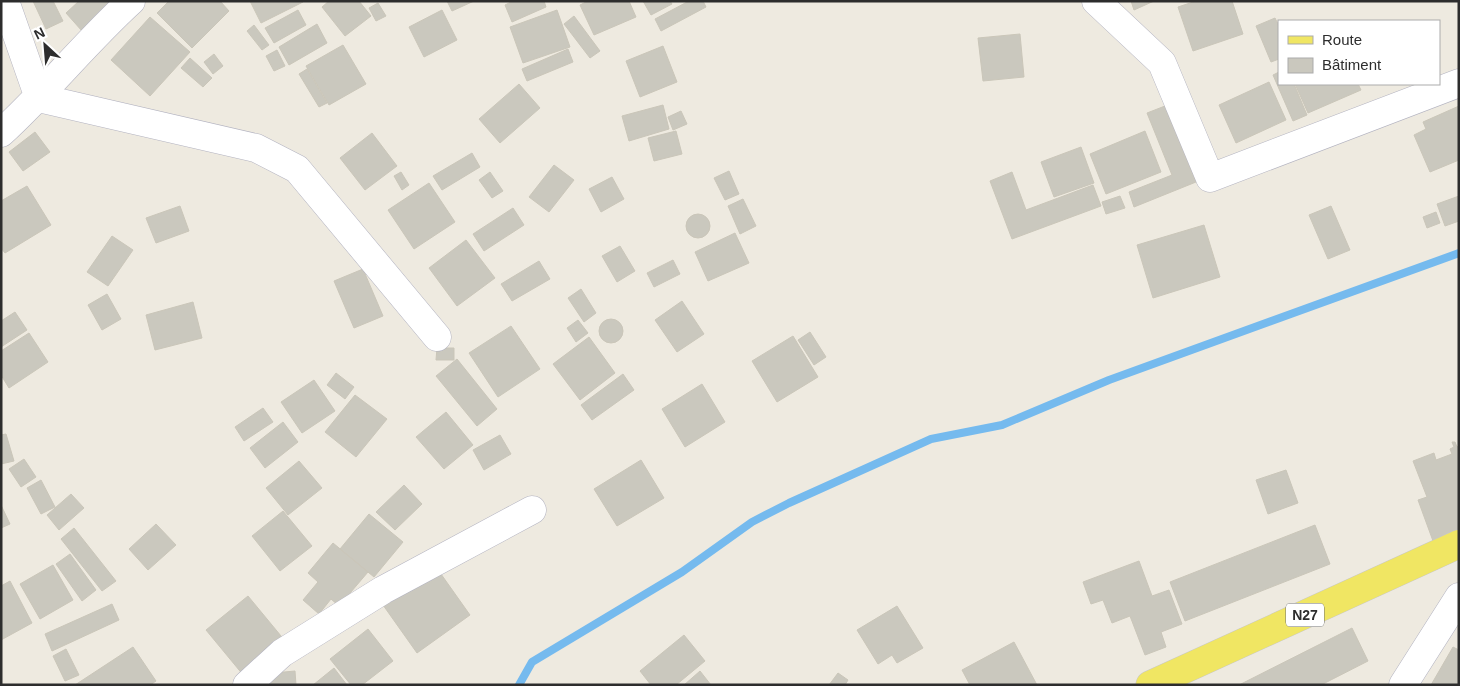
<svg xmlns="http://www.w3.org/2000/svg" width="1460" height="686" viewBox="0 0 1460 686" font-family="Arial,sans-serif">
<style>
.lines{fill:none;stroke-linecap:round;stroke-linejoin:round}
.stream{stroke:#75baee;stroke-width:8}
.building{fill:#cac8be;stroke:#cac6b9}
.minor-casing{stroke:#b3b3c0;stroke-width:29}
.primary-casing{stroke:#c8c8c8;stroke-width:29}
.minor{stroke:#fff;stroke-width:28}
.primary{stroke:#f0e663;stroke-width:28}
.labels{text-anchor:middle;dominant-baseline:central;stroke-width:4;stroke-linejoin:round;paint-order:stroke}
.shield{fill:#fff;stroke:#6c6c6c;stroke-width:1}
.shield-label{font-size:14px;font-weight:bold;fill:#2d2d2d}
</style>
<rect width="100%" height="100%" fill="#eeeae0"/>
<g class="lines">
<path class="stream" d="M519 685 532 662 682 572 752 522 789 503 931 439 1002 425 1109 380 1459 253"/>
</g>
<path class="building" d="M33 1H53L63 21 46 29Z
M79 1H113L82 31 66 13Z
M169 1H220L229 11 192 48 157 13Z
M250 1H303V2L261 23Z
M329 1H359L371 16 345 36 322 7Z
M447 1H474L452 11Z
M513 1H544L546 7 512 22 505 5Z
M588 1H629L636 17 594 35 580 5Z
M643 1H670L672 4 651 15Z
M689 1H703L706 7 661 31 655 19Z
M1131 1H1154L1134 10Z
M1196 1H1232L1243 34 1193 51 1178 7Z
M378 3 386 16 376 21 369 8Z
M298 10 306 25 274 43 265 28Z
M442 10 457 40 424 57 409 27Z
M557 10 570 47 523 63 510 27Z
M574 16 600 51 590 58 564 24Z
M150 17 190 52 150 96 111 60Z
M1275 18 1279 26V59L1271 62 1256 26Z
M317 24 327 43 289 65 279 47Z
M254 25 269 45 262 50 247 31Z
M1020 34 1024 77 983 81 978 38Z
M343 45 366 84 329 105 306 66Z
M663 46 677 82 640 97 626 61Z
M568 49 573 62 527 81 522 69Z
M277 50 285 66 274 71 266 56Z
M214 54 223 66 213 74 204 62Z
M190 58 212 78 203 87 181 68Z
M307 69 327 103 319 107 299 74Z
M1279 72V84H1294L1307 115 1293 121 1273 75Z
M1269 82 1286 120 1236 143 1219 105Z
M519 84 540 108 500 143 479 119Z
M1295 84H1358L1361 90 1308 113Z
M663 105 669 129 629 141 622 116Z
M1165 106 1196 182 1134 207 1129 192 1172 175 1147 113Z
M1459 106V160L1430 172 1414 135 1426 129 1423 122Z
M681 111 687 124 673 130 668 117Z
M676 131 682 154 654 161 648 138Z
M1145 131 1161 172 1106 194 1090 154Z
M35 132 50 152 23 171 9 152Z
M372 133 397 166 365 190 340 158Z
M1081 147 1094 183 1054 197 1041 162Z
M472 153 480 167 442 190 433 176Z
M554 165 574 180 549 212 529 197Z
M729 171 739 194 725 200 714 178Z
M401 172 409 185 402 190 394 176Z
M490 172 503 191 492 198 479 180Z
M1012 172 1026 210 1093 185 1101 206 1012 239 990 181Z
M612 177 624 199 601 212 589 189Z
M429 183 455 222 414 249 388 210Z
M27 186 51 225 5 253 1 248V201Z
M1120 196 1125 208 1106 214 1102 202Z
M1459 196V221L1445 226 1437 204Z
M743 199 756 226 740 234 728 206Z
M180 206 189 231 156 243 146 218Z
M1331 206 1350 250 1328 259 1309 215Z
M513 208 524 225 484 251 473 234Z
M1436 212 1440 223 1427 228 1423 217Z
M686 226a12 12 0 1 1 24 0a12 12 0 1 1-24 0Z
M1204 225 1220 277 1153 298 1137 245Z
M735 233 749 263 708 281 695 252Z
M112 236 133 250 108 286 87 272Z
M466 240 495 278 457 306 429 268Z
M620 246 635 271 617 282 602 256Z
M673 260 680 274 654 287 647 273Z
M539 261 550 279 512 301 501 284Z
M363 269 383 316 354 328 334 281Z
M581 289 596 313 584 322 568 298Z
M107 294 121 319 102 330 88 305Z
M682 301 704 334 677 352 655 320Z
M193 302 202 338 155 350 146 315Z
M15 312 27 330 1 347V321Z
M599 331a12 12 0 1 1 24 0a12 12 0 1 1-24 0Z
M578 320 588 333 576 342 567 328Z
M511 326 540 369 498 397 469 353Z
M810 332 826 357 814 365 798 340Z
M29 333 48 362 9 388 1 375V351Z
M793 336 818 377 777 402 752 361Z
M589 337 615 373 580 400 553 364Z
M437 348H454V360H436Z
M457 359 497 409 477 426 436 376Z
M336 373 354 387 345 399 327 385Z
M623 374 634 390 592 420 581 405Z
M314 380 335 411 302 433 281 402Z
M702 384 725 422 685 447 662 409Z
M355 395 387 419 356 457 325 432Z
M263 408 273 422 244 441 235 427Z
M446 412 473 445 444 469 416 437Z
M283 422 298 442 265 468 250 448Z
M6 434 14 461 1 464V435Z
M500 435 511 454 484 470 473 450Z
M1452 442H1455L1457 447 1459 446V531L1433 541 1418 500 1427 497 1413 461 1434 453 1436 460 1452 454 1450 449 1454 447Z
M24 459 36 477 21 487 9 469Z
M641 460 664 498 617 526 594 489Z
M299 461 322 488 288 515 266 488Z
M1286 470 1298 503 1268 514 1256 480Z
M41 480 55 507 41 514 27 488Z
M404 485 422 504 395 530 376 512Z
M71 494 84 508 59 530 47 515Z
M1 505 10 524 1 528Z
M283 511 312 546 280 571 252 536Z
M369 514 403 542 374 577 340 549Z
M156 524 176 545 148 570 129 549Z
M1315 525 1330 564 1185 621 1170 582Z
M74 528 116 581 102 591 61 539Z
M333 543 368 572 339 606 331 599 319 614 303 600 318 582 308 573Z
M70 554 96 590 82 601 56 564Z
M1139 561 1152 596 1169 590 1182 624 1161 632 1166 647 1145 655 1130 616 1112 623 1103 600 1091 604 1083 582Z
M53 565 73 600 40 619 20 584Z
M436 567 470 615 417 653 383 605Z
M10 581 32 623 1 640V586Z
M248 596 286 642 244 676 206 630Z
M112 604 119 620 52 651 45 634Z
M897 606 923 648 897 663 892 655 878 664 857 630Z
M1352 628 1368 661 1321 685H1239Z
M368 629 393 661 362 685H351L330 659Z
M684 635 705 661 676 685H651L640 671Z
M1014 642 1037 685H970L962 670Z
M133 647 156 681 150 685H75Z
M1453 647 1459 650V685H1431Z
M66 649 79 675 65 681 53 656Z
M334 668 347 685H313Z
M295 671 296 685H264L263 674Z
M700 671 711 685H684Z
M838 673 848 680 845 685H829Z"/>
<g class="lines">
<g class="minor-casing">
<path id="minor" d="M5 1 39 98 256 148 297 169 437 337
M1096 1 1162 63 1210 178 1459 83
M1 133C47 91 85 43 131 1
M247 685 282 653 383 590 532 510
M1403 685 1459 597"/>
</g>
<g class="primary-casing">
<path id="primary" d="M1150 685 1459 544"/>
</g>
<use href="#minor" class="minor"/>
<use href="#primary" class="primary"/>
</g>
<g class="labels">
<rect class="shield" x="1286" y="603.5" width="38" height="23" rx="4"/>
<g class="shield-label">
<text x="1305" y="615">N27</text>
</g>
</g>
<rect width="1460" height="686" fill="none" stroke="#2d2d2d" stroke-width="5"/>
<rect x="1278" y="20" width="162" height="65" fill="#ffffff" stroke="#ababab"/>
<rect x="1288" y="36" width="25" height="8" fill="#f0e663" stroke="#ababab"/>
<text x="1322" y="45" font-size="15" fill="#2d2d2d">Route</text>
<rect x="1288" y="58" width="25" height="15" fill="#cac8be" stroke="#ababab"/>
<text x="1322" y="70" font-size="15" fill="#2d2d2d">Bâtiment</text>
<g transform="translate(45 45) rotate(334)" stroke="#ffffff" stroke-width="4" paint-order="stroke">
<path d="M0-4L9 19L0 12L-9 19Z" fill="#2d2d2d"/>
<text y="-8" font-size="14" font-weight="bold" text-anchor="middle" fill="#2d2d2d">N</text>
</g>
</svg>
